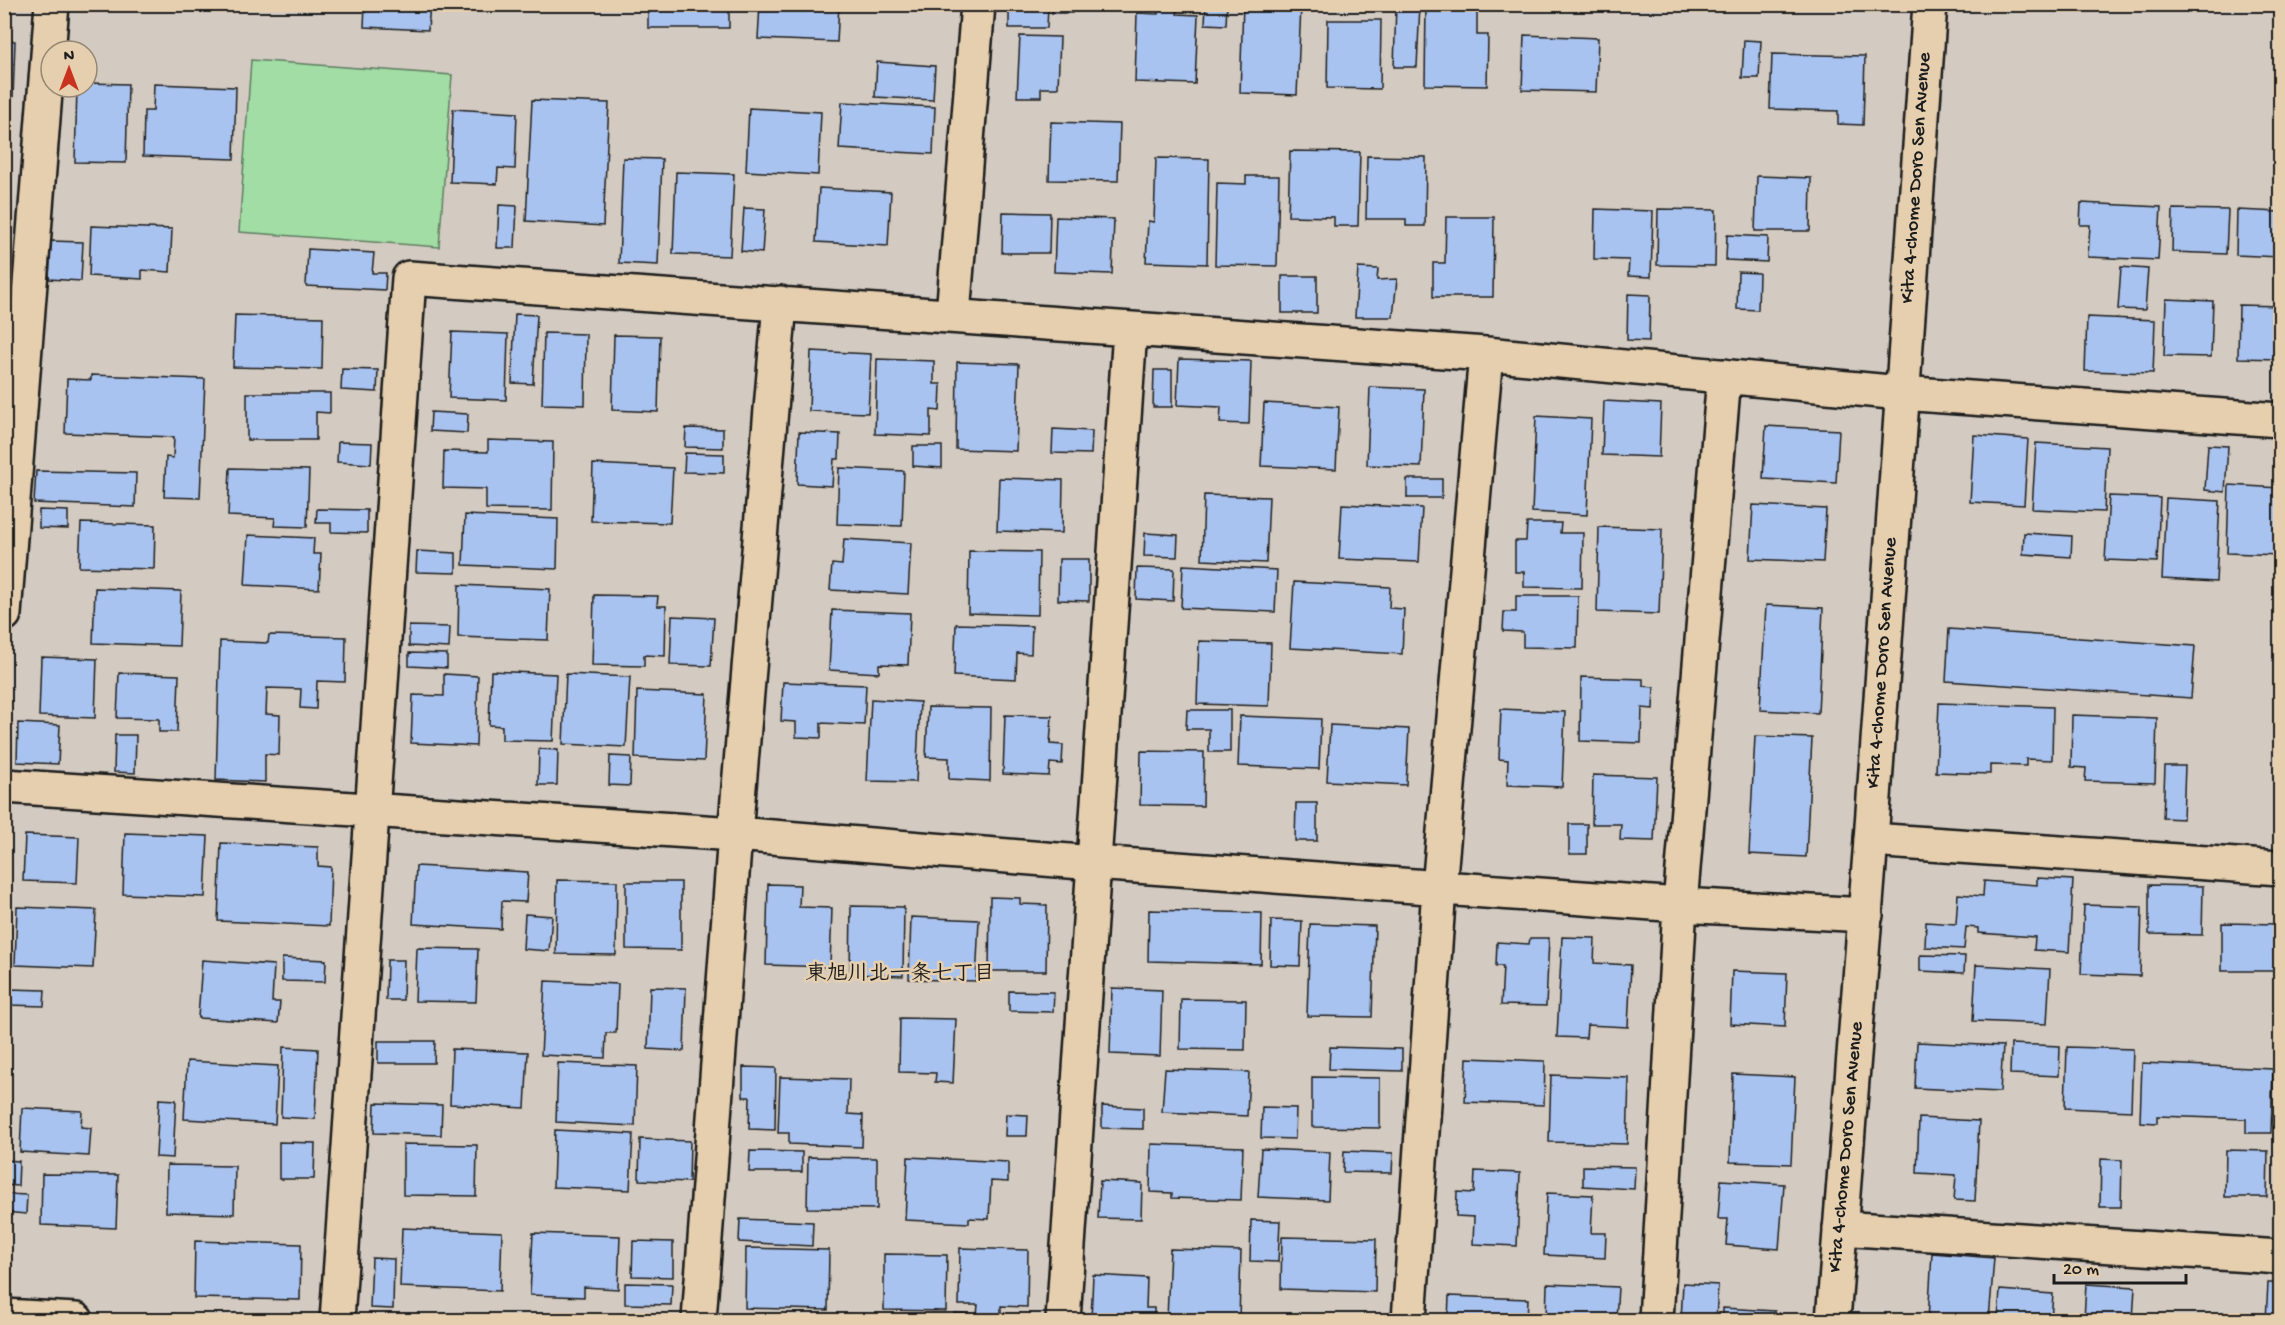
<svg xmlns="http://www.w3.org/2000/svg" width="2285" height="1325" viewBox="0 0 2285 1325" font-family="'Gochi Hand','Klee One',sans-serif">
<style>
.green{fill:#a1dda4;stroke:#5e7c60;stroke-width:1.5}
.building{fill:#a9c3f0;stroke:#1c1c1c;stroke-width:1.5}
.lines{fill:none;stroke-linecap:round;stroke-linejoin:round}
.street-casing{stroke:#1c1c1c;stroke-width:38}
.secondary-casing{stroke:#1c1c1c;stroke-width:38}
.street{stroke:#e5cfae;stroke-width:33}
.secondary{stroke:#e5cfae;stroke-width:33}
.labels{text-anchor:middle;dominant-baseline:central;stroke-width:5;stroke-linejoin:round;paint-order:stroke}
.street-label{font-size:20px;fill:#1c1c1c;stroke:#e5cfae}
.neighbourhood-label{font-size:21px;font-weight:bold;fill:#1c1c1c;stroke:#e5cfae}
</style>
<rect width="100%" height="100%" fill="#d3cbc2"/>
<filter id="ink" filterUnits="userSpaceOnUse"><feTurbulence type="fractalNoise" baseFrequency=".0167" numOctaves="2"/><feDisplacementMap in="SourceGraphic" scale="12" xChannelSelector="R" yChannelSelector="G"/><feConvolveMatrix kernelMatrix="1 2 1 2 8 2 1 2 1" color-interpolation-filters="sRGB"/></filter>
<g filter="url(#ink)">
<path class="green" d="M251 60 452 75 439 247 239 232Z"/>
<path class="building" d="M365 4H430L428 30 364 27Z
M648 4H729V28H648Z
M760 4H839L837 42 758 39Z
M1052 4H1073L1072 13H1052Z
M1158 4H1178L1177 14 1198 15 1195 84 1135 82 1137 13 1158 14Z
M1206 4H1227L1226 25 1205 24Z
M1243 4 1301 6 1297 95 1240 93Z
M1396 4H1420L1417 67H1394Z
M1426 4H1477V35H1488L1487 86 1425 85Z
M2256 4H2280V10L2256 9Z
M1009 5 1048 6 1047 28H1009Z
M1328 20H1381L1380 89 1327 88Z
M1524 35 1598 38 1596 92 1522 90Z
M1020 36 1060 37 1058 88H1041V97H1017Z
M1744 40 1761 41 1759 78H1742Z
M4 41H15L13 98H4Z
M1772 54 1865 56 1863 125 1838 124V111L1770 109Z
M877 62 935 66 933 100 875 97Z
M87 83 128 84 126 163 75 162 77 87H87Z
M154 84 236 87 234 159 143 156 144 111H153Z
M532 100 609 103 603 226 526 221Z
M842 102 935 107 933 154 839 149Z
M749 108 821 112 818 175 746 171Z
M453 109 517 113 515 169 498 168 497 184 450 182Z
M1051 122 1120 124 1118 181 1049 180Z
M1290 151 1360 152 1358 226H1334V217L1288 216Z
M1367 156 1426 157 1425 226H1406V219H1366Z
M623 158 662 159 658 265 619 263Z
M1156 158 1209 159 1207 264 1146 262 1148 221 1154 222Z
M676 172 734 174 730 256 673 254Z
M1246 176H1279L1277 266 1215 265 1217 183 1246 184Z
M1757 176 1811 178 1810 231H1755Z
M819 188 891 192 888 246 816 242Z
M2081 203 2161 207 2158 260 2088 257 2090 225H2080Z
M499 205 517 206 515 248H497Z
M744 208 765 209 762 253 741 251Z
M1595 209 1653 211 1651 277 1628 276 1629 260 1594 259Z
M1658 209 1716 210 1715 266 1657 265Z
M2173 209 2228 210 2226 254 2172 252Z
M2237 210 2280 212V257L2236 255Z
M1003 212 1050 213 1049 253H1002Z
M1056 217 1114 219 1112 274 1054 272Z
M1446 217H1494L1493 297H1433V263H1445Z
M91 226 172 229 170 272 142 270V279L89 276Z
M1727 235 1768 237 1767 262 1726 260Z
M51 241 83 242 81 281 49 279Z
M308 249 374 253 372 273H386L385 290 306 286Z
M2121 267 2148 269 2145 310 2118 309Z
M1358 268 1378 269 1377 280 1397 279 1393 317H1355Z
M1738 272 1759 273 1758 310 1737 309Z
M1282 276H1317V313H1282Z
M1628 294 1650 295 1649 341 1627 340Z
M2166 299 2213 301 2211 357 2164 356Z
M2239 305 2280 306 2279 359 2238 358Z
M515 314 537 315 533 384 512 383Z
M235 315 323 317 322 369 233 367Z
M2087 317 2155 320 2153 373 2085 371Z
M452 332 508 334 506 400 449 398Z
M544 333 586 334 585 405 542 404Z
M614 335 660 336 658 412 612 410Z
M811 351 871 354 868 413 809 411Z
M877 359 934 361V384H941L940 411 931 410V436L875 434Z
M1179 359 1251 361 1249 424 1220 423 1221 407 1177 405Z
M957 362 1019 364 1016 451 956 449Z
M342 369 378 370 377 392 341 390Z
M1154 370H1172V407H1153Z
M91 375 205 379 200 498 164 497 166 457 173 458 174 437 65 433 67 379 91 380Z
M1370 387 1424 389 1421 467 1367 465Z
M247 393H330V413L316 412V440H247Z
M1604 401 1661 404 1659 457 1602 455Z
M1264 403 1339 407 1336 469 1261 466Z
M431 412 468 414 467 433 430 431Z
M1536 416 1591 419 1587 515 1532 512Z
M1766 426 1839 430 1836 483 1763 479Z
M686 428 723 429V448L685 447Z
M1053 429 1092 431 1091 454 1052 453Z
M799 432 840 434 839 459H834L832 486 797 484Z
M1974 435 2028 439 2024 505 1970 502Z
M488 440 553 442 552 510 486 509V489L443 488 444 451 488 452Z
M338 442 372 443 371 464 337 462Z
M2036 443 2107 447 2104 512 2032 509Z
M2208 445 2228 446 2225 492 2205 490Z
M913 446H942V468L913 466Z
M685 453 724 454V473L684 472Z
M593 464 673 468 670 523 591 521Z
M230 468 309 470 307 527 274 526 275 518 228 516Z
M839 468 904 471 902 526 837 524Z
M36 471 136 473 135 507 34 503Z
M999 478 1063 480 1062 533 997 531Z
M1407 479H1442V498H1407Z
M2229 485 2280 488V555L2227 553Z
M1204 495 1269 497 1266 563 1202 560Z
M2109 496 2160 498 2157 562 2105 560Z
M2166 498 2220 501 2216 582 2162 579Z
M1342 504 1422 508 1419 562 1339 559Z
M1753 505 1826 509 1823 562 1750 559Z
M317 509 367 510V533L331 532V523H316Z
M39 510 68 511V529L39 528Z
M465 515 558 519 557 569 463 565Z
M81 523 155 525 154 569 79 567Z
M1527 523H1561L1560 533H1583L1582 588 1524 587V572H1515V541H1526Z
M1599 527 1662 529 1659 614 1597 612Z
M1145 533 1178 535 1177 557 1144 556Z
M2024 533 2072 536 2071 557 2023 554Z
M248 535 314 538 313 554H321L319 589 245 585Z
M844 539 911 543 908 594 830 590 832 564 842 565Z
M417 551 456 553V573L416 572Z
M969 551 1039 552 1038 615 968 613Z
M1059 559H1089V601L1058 600Z
M1183 565 1277 570 1275 612 1181 608Z
M1137 568 1174 569 1173 601 1136 599Z
M1294 582 1390 587 1389 608 1404 609 1402 654 1290 648Z
M459 585 550 589 548 640 458 637Z
M95 588 181 591 179 646 93 643Z
M594 595 658 596 657 606H666L665 656 644 655V666L592 665Z
M1516 596H1578L1577 648 1523 647V632L1503 631 1504 612H1516Z
M1766 605 1823 608 1818 713 1760 710Z
M832 610 910 613 908 665 879 664V673L829 670Z
M672 616 714 618 711 666 670 665Z
M956 624 1032 626 1031 654 1017 653 1016 679 954 676Z
M409 626 450 627 449 648 409 646Z
M1949 629 2195 646 2191 698 1946 681Z
M269 635 346 637 345 682 317 681 316 709 300 708 301 689 267 688 266 714 280 715 279 755 265 754V782L216 780 220 641 268 643Z
M1199 641 1271 643 1269 706 1197 704Z
M409 653 447 654V668L409 666Z
M41 657 97 659 95 718 39 716Z
M491 671 556 674 553 741 502 740V726L489 725Z
M119 673 179 675 177 732H159V719L117 718Z
M444 674 478 676 476 746 411 743 413 695 444 696Z
M566 674 630 677 626 747 563 744Z
M1581 677 1643 679V686L1654 687 1653 709 1642 708 1641 743 1580 741Z
M783 682 866 685 864 725 821 723V738L796 737V722L781 721Z
M637 691 707 694 704 761 635 758Z
M871 699 920 702 916 782 867 781Z
M1939 703 2053 707 2052 760 2026 759V766L1990 765V774L1936 772Z
M928 707 991 708 990 781 949 779V758L926 757Z
M1501 709 1565 712 1562 787 1507 785 1508 760 1499 759Z
M1187 710H1230V752H1209V729H1186Z
M1005 715 1052 716 1050 744 1063 745 1062 764 1050 763 1049 776 1003 774Z
M2072 715 2157 718 2155 783 2085 781 2086 768 2071 767Z
M1240 716 1321 719 1319 769 1238 766Z
M18 723 60 725 58 764 17 762Z
M1330 725 1409 729 1406 785 1327 781Z
M115 735H136L135 773 114 772Z
M1755 736 1812 738 1806 857 1749 854Z
M539 749 558 750 557 785H538Z
M1141 751 1204 752 1203 806 1140 805Z
M610 756 631 757 630 786 609 785Z
M2165 766H2185L2183 819 2163 818Z
M1593 775 1657 777 1654 841 1620 840 1621 824H1592Z
M1296 803H1317V841H1295Z
M1569 824H1587V854H1569Z
M125 833 208 836 205 897 123 894Z
M25 835 79 837 77 883 23 881Z
M221 843 318 847V866L331 867 329 926 218 921Z
M416 866 528 872 526 902 502 901 501 929 413 924Z
M2037 878 2073 880 2069 952 2034 950 2035 937 1978 933V928L1966 927 1964 949 1925 947 1926 922 1956 924 1958 894 1983 896 1984 881 2037 885Z
M557 880 617 881 616 955 556 954Z
M626 882H681V950L626 949Z
M768 884 800 885 799 907 832 908 830 967 766 965Z
M2149 885 2203 886 2202 935 2149 934Z
M990 897 1020 898V904L1047 905 1046 971H989Z
M2084 905 2142 907 2140 976 2081 974Z
M851 906 904 907 903 976 850 974Z
M17 907 96 910 93 968 15 965Z
M1149 910 1262 913 1261 964 1148 961Z
M525 914 552 916 549 951 523 949Z
M911 917 979 920 976 981 909 979Z
M1271 920 1302 921 1300 966 1270 965Z
M2222 923 2279 924 2280 971H2222Z
M1310 924 1375 926 1372 1017 1307 1016Z
M1562 937 1595 938 1594 963 1631 965 1628 1027 1587 1025 1586 1038 1557 1037Z
M1530 938H1549L1546 1006 1501 1005 1503 966H1496L1497 942 1529 944Z
M417 948 478 949 476 1002 415 1001Z
M1920 955 1965 956 1964 973 1920 971Z
M282 958 326 960 325 982 282 981Z
M202 960 274 965 272 1002H280L278 1023 198 1018Z
M387 960H404L403 1000H386Z
M1976 965 2050 969 2047 1024 1973 1021Z
M1732 971 1787 973 1785 1027 1730 1024Z
M545 981 618 984 616 1033H606L605 1058 541 1055Z
M650 987 686 988 684 1051 648 1049Z
M1112 988 1162 990 1160 1056 1110 1054Z
M8 989 45 990 44 1006 8 1005Z
M1009 991 1054 992 1053 1012 1009 1011Z
M1181 999 1246 1000 1245 1050 1180 1049Z
M900 1018 956 1019 953 1083 935 1082 936 1073 899 1072Z
M378 1041H435L434 1063H378Z
M1917 1042 2003 1046 2000 1092 1915 1088Z
M2011 1044 2060 1046 2059 1076 2010 1074Z
M283 1047 318 1049 315 1119 281 1117Z
M1330 1047 1402 1049V1071L1329 1069Z
M2067 1047 2133 1049 2131 1111 2065 1108Z
M452 1049 528 1052 525 1108 450 1104Z
M1467 1058 1545 1061 1544 1105 1465 1102Z
M187 1061 278 1066 275 1124 184 1119Z
M558 1063 637 1066 635 1126 556 1122Z
M2142 1063 2273 1069 2271 1133H2246V1119L2157 1116V1123L2140 1122Z
M743 1067 776 1068 775 1130 749 1129 750 1097H743Z
M1165 1069 1249 1072 1247 1116 1162 1112Z
M1733 1074 1795 1077 1791 1164 1730 1162Z
M1551 1075 1629 1078 1627 1144 1549 1142Z
M780 1077 849 1079 848 1114 863 1115 862 1147 789 1144V1133H778Z
M1312 1077 1380 1078V1128L1312 1127Z
M2280 1084V1130H2279Z
M159 1099 176 1100 173 1158 156 1157Z
M375 1103 442 1105 441 1135 374 1133Z
M1102 1106 1143 1108V1129L1102 1128Z
M1262 1107 1296 1108 1295 1139 1261 1138Z
M22 1108 82 1111 81 1127 91 1128 89 1156 20 1152Z
M1006 1114 1028 1115 1027 1136H1005Z
M1919 1118 1979 1121 1975 1201 1954 1200 1956 1175 1917 1173Z
M555 1130 633 1134 630 1190 553 1187Z
M640 1139 690 1141 689 1182 639 1180Z
M279 1142 315 1143 314 1179H279Z
M403 1144 477 1145 476 1196 403 1195Z
M1151 1144 1243 1147 1241 1200 1172 1198V1193L1150 1192Z
M1261 1149 1330 1152 1328 1200 1258 1197Z
M2226 1150 2268 1151 2267 1197H2225Z
M750 1151 802 1152V1172H749Z
M1344 1151 1393 1153 1392 1173 1343 1172Z
M808 1157 877 1158V1209L807 1208Z
M908 1157 1008 1162V1182L991 1181 989 1219 969 1218V1223L905 1220Z
M2101 1159 2122 1160 2121 1207H2100Z
M4 1160 19 1161 18 1186 4 1185Z
M167 1165 235 1166 234 1214 166 1212Z
M1583 1166 1635 1167 1634 1189 1583 1186Z
M1475 1171 1520 1173 1517 1246 1473 1244 1474 1217 1456 1216 1457 1192 1474 1193Z
M42 1174 118 1175 116 1228 41 1225Z
M1721 1180 1784 1184 1779 1249 1726 1245 1728 1219H1718Z
M1100 1181 1142 1183 1141 1219 1098 1218Z
M1547 1193 1593 1195 1591 1233H1606L1605 1258 1544 1255Z
M4 1194 27 1195 26 1214 4 1212Z
M740 1219 813 1222 812 1246 739 1242Z
M1251 1220 1280 1221 1278 1262 1250 1261Z
M402 1228 502 1232 500 1291 400 1287Z
M533 1233 620 1236 618 1289 584 1287V1297L530 1295Z
M1282 1237 1376 1239 1375 1292 1281 1289Z
M195 1241 301 1244 300 1300 194 1298Z
M633 1241 673 1242V1277L632 1276Z
M746 1248 829 1250 828 1310 745 1308Z
M960 1248 1028 1250 1027 1307 1001 1306V1315H977L978 1305H959Z
M1170 1249 1241 1251 1239 1320 1167 1319Z
M1932 1253 1994 1258 1989 1320H1928Z
M884 1254 947 1255 946 1311 884 1310Z
M372 1258 394 1259 393 1309 370 1308Z
M1093 1275 1147 1278 1146 1308H1154V1320H1091Z
M625 1283 672 1284 671 1305 625 1304Z
M1683 1283 1718 1285 1716 1320H1681Z
M2268 1283H2280V1320H2266Z
M1547 1284 1618 1287 1616 1320H1546Z
M2086 1284 2135 1287 2133 1320H2084Z
M2000 1290 2053 1294 2051 1320H1998Z
M1449 1296 1528 1299 1527 1320H1448Z
M1723 1308 1775 1311 1774 1320H1723Z
M954 1313 972 1314V1320H954Z"/>
<g class="lines">
<g class="street-casing">
<path id="street" d="M953 315 978 4
M4 614 52 4
M4 786 735 834 1094 863 1680 905 1866 915
M1871 840 2280 868
M1840 1228 2280 1257
M4 1316 76 1320
M337 1320 409 278 1486 354 1901 393 2280 420
M699 1320 735 834 780 303
M1063 1320 1130 330
M1409 1320 1439 888 1486 354
M1656 1320 1680 905 1724 376"/>
</g>
<g class="secondary-casing">
<path id="secondary" d="M1833 1320 1871 840 1930 4"/>
</g>
<use href="#street" class="street"/>
<use href="#secondary" class="secondary"/>
</g>
</g>
<g class="labels">
<g class="street-label">
<text transform="translate(1917 178) rotate(-86)">Kita 4-chome Doro Sen Avenue</text>
<text transform="translate(1883 663) rotate(-86)">Kita 4-chome Doro Sen Avenue</text>
<text transform="translate(1847 1147) rotate(-85)">Kita 4-chome Doro Sen Avenue</text>
</g>
<g class="neighbourhood-label">
<text x="900" y="975">東旭川北一条七丁目</text>
</g>
</g>
<rect width="2285" height="1325" fill="none" stroke="#e5cfae" stroke-width="24"/>
<rect x="12" y="12" width="2261" height="1301" fill="none" stroke="#1c1c1c" stroke-width="2" filter="url(#ink)"/>
<g transform="translate(69 69)"><circle r="28" fill="#e5cfae" stroke="#958774" stroke-width="1.5"/>
<path d="M0-4.5L10 22L0 15L-10 22Z" fill="#c8321e"/>
<text y="-9" font-size="16" font-weight="bold" text-anchor="middle" fill="#1c1c1c">N</text>
</g>
<path d="M2054 1274v9h132v-9" fill="none" stroke="#1c1c1c" stroke-width="3"/>
<text x="2063" y="1274" font-size="18" fill="#1c1c1c" stroke="#e5cfae" stroke-width="4.5" paint-order="stroke">20 m</text>
</svg>
